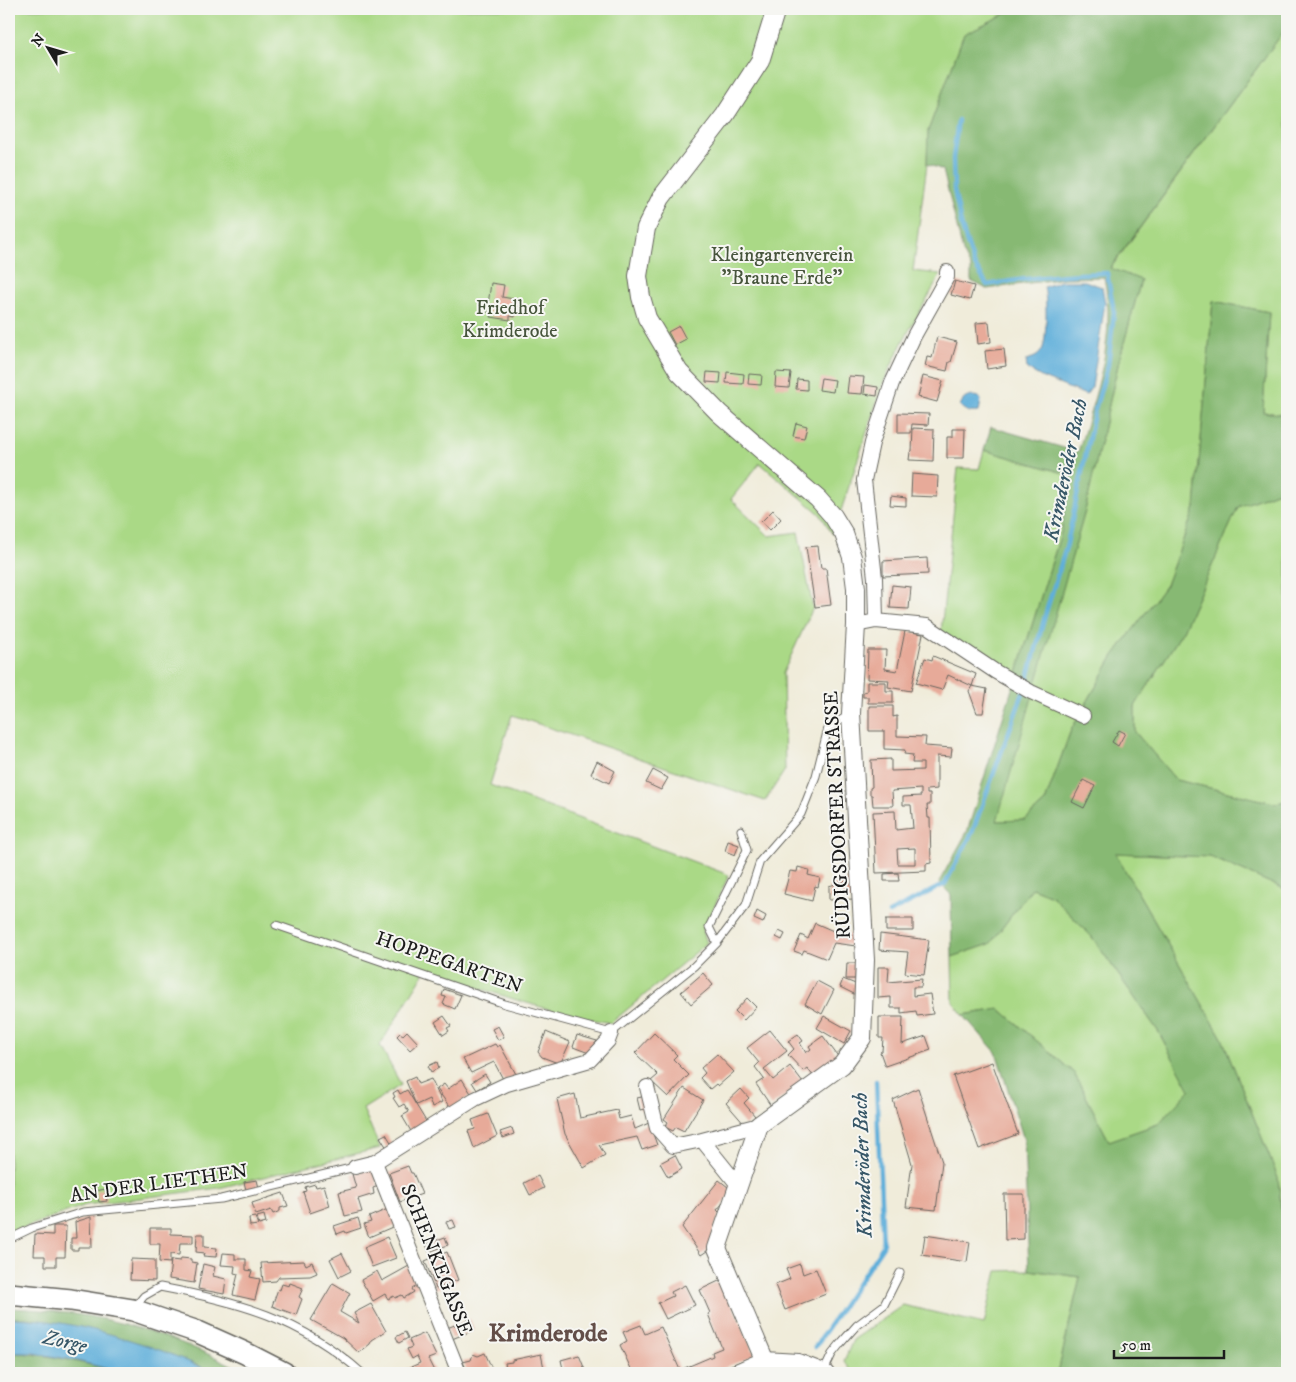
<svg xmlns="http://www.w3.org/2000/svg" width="1296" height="1382" viewBox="0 0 1296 1382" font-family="'IM FELL DW Pica',serif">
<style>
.green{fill:#aad986;stroke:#637a51}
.forest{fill:#87b973;stroke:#526a48}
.water{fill:#5fafda;stroke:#3e667b}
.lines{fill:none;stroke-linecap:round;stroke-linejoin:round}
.stream{stroke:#5fafda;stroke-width:4.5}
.building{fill:#e7aa99;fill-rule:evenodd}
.service-casing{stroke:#66655e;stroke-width:9}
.minor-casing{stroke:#66655e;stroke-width:16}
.tertiary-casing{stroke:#66655e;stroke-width:20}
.primary-casing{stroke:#66655e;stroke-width:24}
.service{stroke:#fff;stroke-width:7}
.minor{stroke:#fff;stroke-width:14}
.tertiary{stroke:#fff;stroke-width:18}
.primary{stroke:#fff;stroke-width:21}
.labels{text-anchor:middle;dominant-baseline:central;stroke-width:4;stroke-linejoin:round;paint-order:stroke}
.park-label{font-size:20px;fill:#47553c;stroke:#f6f6f2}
.street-label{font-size:20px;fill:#1c1c1c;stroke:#f6f6f2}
.water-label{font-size:21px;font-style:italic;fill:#375768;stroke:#f6f6f2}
.district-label{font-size:25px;font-weight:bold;fill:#634e48;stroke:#f6f6f2}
</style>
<rect width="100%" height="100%" fill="#f6f6f2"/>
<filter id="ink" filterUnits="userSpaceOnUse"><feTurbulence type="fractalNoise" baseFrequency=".02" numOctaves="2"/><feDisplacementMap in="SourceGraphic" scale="10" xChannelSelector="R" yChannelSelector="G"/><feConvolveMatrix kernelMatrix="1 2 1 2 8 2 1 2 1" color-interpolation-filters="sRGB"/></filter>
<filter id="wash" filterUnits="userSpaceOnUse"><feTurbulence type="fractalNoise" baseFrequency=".0096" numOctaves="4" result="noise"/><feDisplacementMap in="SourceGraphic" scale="20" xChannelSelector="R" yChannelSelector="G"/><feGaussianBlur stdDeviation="1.12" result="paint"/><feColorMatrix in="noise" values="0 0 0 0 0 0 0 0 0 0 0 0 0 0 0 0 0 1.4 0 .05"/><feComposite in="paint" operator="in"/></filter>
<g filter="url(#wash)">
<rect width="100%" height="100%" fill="#f0ecda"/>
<path class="green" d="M9 9H1009L1007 13 964 34 928 131 927 164 913 271 941 274 903 341 883 383 833 535 820 514 760 463 731 499 769 536 798 532 813 608 783 673 785 770 765 801 512 715 490 785 729 875 703 931 707 943 611 1023C547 1012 487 991 426 970L380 1045 401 1085 363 1109 380 1148 219 1188 86 1205 9 1233Z
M1287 27V415L1263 412 1269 312 1213 301 1195 508 1166 585 1113 657 1071 730 1045 802 1025 820 996 821 1085 511 1118 365 1141 280 1110 269Z
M984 450 1071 475 1061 533 1016 676 941 632 958 468 979 469Z
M1287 476V801L1274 803 1176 780 1135 732V706L1183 631 1238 507 1281 490Z
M1115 853 1210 857 1287 890V1263L1278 1178 1222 1038Z
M1032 888 1052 896 1092 937 1158 1031 1191 1091 1158 1124 1109 1141 1074 1073 1000 1009 963 1015 953 1002 952 957 990 944Z
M1029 1270 1080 1277 1058 1373H853L844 1361 853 1340 903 1305 984 1324 997 1271Z"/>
<path class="forest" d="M1009 9H1287V27L1110 268 1141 280 1118 365 1085 511 997 821 1025 820 1045 802 1071 730 1113 657 1166 585 1195 508 1213 301 1269 312 1263 412 1287 415V476L1281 490 1238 507 1183 631 1135 706V732L1176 780 1274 803 1287 801V890L1210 857 1115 853 1222 1038 1278 1178 1287 1263V1373H1058L1080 1277 1029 1270 1024 1140 996 1052 963 1015 1000 1009 1074 1073 1109 1141 1158 1124 1190 1090 1158 1031 1092 937 1052 896 1032 888 990 944 952 957 951 895 939 882 967 832 1061 533 1071 475 984 450 991 427 1078 452C1096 393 1117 339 1104 277L1065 278 987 289 971 281V268L963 252 943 170 927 164 928 131 964 34 1007 13Z
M9 1308C28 1309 47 1310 66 1313 129 1320 192 1344 247 1373H213L197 1365 145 1346 79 1327 26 1318H9Z
M9 1353C48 1353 86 1364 124 1373H9Z"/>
<path class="water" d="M1061 281H1085L1102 287 1105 303 1092 387 1086 395 1043 378 1027 369 1026 360C1033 358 1038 357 1042 350 1047 341 1047 297 1044 287Z
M973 396 979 397 981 400 979 412C971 413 966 412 960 406 963 399 965 397 973 396Z
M9 1318C70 1318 158 1345 213 1373H124L73 1360 34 1353H9Z"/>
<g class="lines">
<path class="stream" d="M889 913 945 884 972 833 1027 682 1046 612 1067 544 1095 409 1108 365 1114 312 1107 273C1067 274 1026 278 987 285L974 264 962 228 954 190 953 158 958 120
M815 1347 883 1246 876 1081"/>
</g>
<g id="blocks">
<path class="building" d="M955 281 974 286 970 300 951 295Z
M491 283 504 285 502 297 514 299 513 303 516 304 515 317 510 316V320L491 317 492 313 487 312Z
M989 322 991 342 978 344 976 323Z
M679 326 686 339 675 345 668 332Z
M937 337 957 342 951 362H949L947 371 925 366 927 357 932 358Z
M1004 349 1006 366 987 369 985 351Z
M707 372 721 373 720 383 706 382Z
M727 372 744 374 743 384 726 383Z
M776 372 791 373 789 388 775 387Z
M749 374 762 375 761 385 748 384Z
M849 376 864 377 862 394 847 393Z
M923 376 943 381 937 402 918 397Z
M821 378 835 380 833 392 819 390Z
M797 379 807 380V390L796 389Z
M865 385 878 387 877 396 864 394Z
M898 413 929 414 928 425 912 424 911 433H898Z
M796 423 807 426 804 438 793 436Z
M913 428 934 429 933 461 909 460 910 452 912 451Z
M953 429H965L964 458H947V437H953Z
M912 474 938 476 937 497 911 496Z
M891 496 906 498V506L890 505Z
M773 510 781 519 770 530 761 522Z
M818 546 821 568H826L831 605 815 607 806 547Z
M927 558 928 574 883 576V561Z
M892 585 911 587 909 609 890 608Z
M905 631 923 634 911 691 888 687 889 680 867 679 868 650H886L885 669 897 671Z
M933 656 976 674 972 686 987 689 983 713H977L969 691 972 686 948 675 942 690 916 683 925 658 932 660Z
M867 682H886V691H893V703H868V697H863V692L867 691Z
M869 706H893V717L897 716V736L926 737 925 746 952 748 951 757 937 756V789L927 790V794H930V805H927L928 818H930L931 863 926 864V871L876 873 873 812 895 811 896 830 913 828 911 805H903V797L921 796V789L892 791 893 806H873L872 795H870V788L872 787 871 760 891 759V771L923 770V763H912L913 755 904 754 905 750 884 749V731H869ZM915 848V864H898L897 849Z
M1119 730 1125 733 1118 746 1112 742Z
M597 761 615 771 609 783 591 774Z
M653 770 668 778 661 790 646 783Z
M1083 780 1095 786 1084 808 1072 802Z
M728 841 739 845 735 855 725 851Z
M798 867 809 870 808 875 820 878 818 887 815 886 812 901 784 894 790 871 797 872Z
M898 873 899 881H884V874Z
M852 879 854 899 829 900V886Z
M757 911 766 916 763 923 754 919Z
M886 919H913V931H886Z
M815 923 838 933 855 935 856 946 834 943 827 959 804 950 802 954 794 951 801 935 808 939Z
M779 931 785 934 782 940 776 937Z
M880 934 929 940 924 975 905 973 908 952 879 950Z
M847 963H856L855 979H846Z
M878 967H889L888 982 922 979 921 987H913V996L930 994 933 1014 917 1016 916 1011 901 1013V1008H891V997L878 998Z
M703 973 713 985 691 1004 681 992Z
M843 979 858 985 854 994 840 987Z
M817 981 834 990 822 1014 805 1004Z
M444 989 461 995 455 1009 443 1004 446 997 442 996Z
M747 998 756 1007 744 1020 735 1011Z
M444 1016 451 1026 447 1028 449 1031 443 1035 435 1022Z
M824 1016 851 1031 844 1044 817 1028Z
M879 1017H903L902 1044 926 1036 931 1050 885 1066 880 1052 882 1051 883 1038H879Z
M498 1026 504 1037 498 1040 492 1029Z
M770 1030 787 1051 764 1069 773 1080 790 1066 803 1083 771 1106 756 1084 764 1079 755 1067 759 1063 747 1048Z
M407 1031 418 1043 410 1050 397 1036 400 1033 403 1035Z
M546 1032 570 1042 562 1060 558 1063 542 1057 538 1052Z
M654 1033 677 1055 673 1059 689 1075 668 1097 651 1081 658 1075 635 1053Z
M798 1034 803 1041 800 1043 806 1053 811 1049 809 1046 823 1036 840 1059 814 1077 807 1068 803 1071 788 1055 794 1049 788 1041Z
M577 1035 597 1041 589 1053 573 1047Z
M495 1044 497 1047 500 1045 517 1076 504 1081 494 1062 471 1073 463 1059Z
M717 1054 734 1072 718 1086 716 1084 710 1089 700 1078 705 1073 701 1068Z
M437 1062 439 1068 431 1072 428 1066Z
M992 1062 1018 1134 979 1149 953 1076Z
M485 1074 490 1082 477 1090 472 1082Z
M415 1077 418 1084 431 1079 442 1102 432 1107 429 1099 416 1105 406 1081Z
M462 1079 472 1095 451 1109 437 1089 444 1084 448 1089Z
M684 1088 703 1100 684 1131 676 1127 673 1131 665 1127 668 1122 664 1119Z
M918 1088 942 1162 936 1210 906 1207 912 1164 893 1100Z
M741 1089 749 1098 744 1103 755 1116 745 1125 726 1103Z
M398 1090 400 1094 407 1090 427 1123 412 1133 402 1116 409 1112 404 1104 399 1107 393 1098 395 1097 393 1093Z
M575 1094 580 1118 617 1110 619 1119 631 1116 635 1129 649 1123 657 1145 642 1150 637 1137 599 1145 605 1155 584 1168 565 1134 557 1099Z
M646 1096 648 1108 640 1110 637 1098Z
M488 1114 497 1136 474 1148 468 1131 475 1129 472 1120Z
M512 1128 514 1134 503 1138 500 1132Z
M386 1134 392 1144 387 1148 380 1137Z
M675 1155 682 1169 668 1177 660 1163Z
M408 1166 411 1173H413L422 1194 400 1202 389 1173Z
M373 1168 378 1186 373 1188 374 1194 358 1199 362 1212 345 1216 339 1192 356 1188 352 1174Z
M538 1176 544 1188 530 1195 524 1183Z
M257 1180 259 1188 246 1190 244 1182Z
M719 1180 733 1191 717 1210 720 1213 707 1251 701 1255 682 1227Z
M315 1184 316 1187 324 1185 330 1206 310 1213 303 1192 306 1191 305 1187Z
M105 1189 107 1201 99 1202 96 1191Z
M283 1193 288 1206 280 1208V1211L273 1214 271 1210 256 1215 252 1203Z
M1004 1194H1024V1239L1005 1240Z
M390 1208 397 1225 369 1237 364 1224 371 1222 369 1217Z
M264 1215 266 1223 259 1225 257 1217Z
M91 1217 92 1247H78V1250H71V1238H76L75 1222Z
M255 1217 258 1225 250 1226 249 1218Z
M358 1218 361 1228 346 1233 345 1231 337 1234 334 1226Z
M453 1220 456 1227 449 1229 446 1222Z
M53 1226H66L65 1257H56V1266H45V1256H34L35 1234 53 1235Z
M150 1228H171V1234L193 1235V1243H180L179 1255 170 1254V1263L159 1262 160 1244H150Z
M197 1234H204V1247L217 1248 216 1257 203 1256 204 1253 196 1252Z
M925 1235 970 1242 967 1262 922 1255Z
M387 1237 396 1258 372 1267 364 1247Z
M445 1237 448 1245 429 1252 426 1244Z
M447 1252 458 1280 436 1289 425 1261Z
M223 1253 235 1254V1259H246V1270L252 1271 250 1277 260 1279 255 1300 233 1295 238 1274 234 1273 235 1266 221 1265Z
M342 1253 351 1271 339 1277 330 1259Z
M181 1258 191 1259V1262L197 1263 194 1283 169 1279 171 1260 180 1261Z
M131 1259 155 1260V1281L130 1280Z
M304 1261 306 1265 312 1262 317 1273 310 1276 279 1277 276 1281 263 1282 261 1263Z
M203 1264 215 1267 213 1276 226 1279 224 1294 198 1289Z
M800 1264 803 1274 816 1269 826 1294 785 1310 775 1285 790 1279 786 1269Z
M409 1266 419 1285 412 1289 414 1292 404 1298 402 1295 395 1298 394 1296 388 1299 385 1294 373 1301 361 1280 377 1271 382 1281Z
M721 1280 755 1355 712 1373H633L620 1345 627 1341 623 1332 641 1325 645 1334 661 1327 680 1370 713 1356 712 1352 722 1348 708 1314 710 1313 700 1290Z
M290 1283 303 1288 299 1297 302 1299 296 1315 272 1306 278 1289 280 1290 282 1284 289 1286Z
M333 1283 350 1293 340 1312 359 1323 354 1313 371 1304 386 1331 372 1340 370 1344 359 1353 343 1338 311 1320Z
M685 1285 695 1305 666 1319 658 1303 673 1296 671 1292Z
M470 1319 474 1330 452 1339 447 1328Z
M405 1332 408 1338 399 1343 396 1337Z
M425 1333 436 1356 428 1359 435 1373H397L420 1363 417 1356 412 1359 407 1349 412 1347 409 1340Z
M485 1353 494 1373H468L463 1362 471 1360 473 1354 478 1356Z
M541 1354 545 1373H507L505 1363 512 1362V1360Z
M579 1355 585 1370 578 1371 579 1373H564L561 1360Z"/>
</g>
</g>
<g filter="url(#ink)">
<use href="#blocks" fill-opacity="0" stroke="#66655e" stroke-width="1"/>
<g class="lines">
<g class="service-casing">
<path id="service" d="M276 925 505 1004 611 1033 694 966 717 943 746 905 760 861 801 814 816 776 828 728 849 715
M717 943 709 927 747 850 741 830
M9 1239 32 1228 83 1212 221 1199 355 1167
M134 1308 144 1296 160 1287C239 1302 300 1318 362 1373
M824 1371 832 1354 840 1344 857 1325 884 1305 900 1273"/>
</g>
<g class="minor-casing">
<path id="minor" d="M876 621 875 578 864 480 872 443 892 383 914 336 947 277V272
M856 625 876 621 927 626 996 672 1031 692 1083 716
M647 1087 657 1128 673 1146 702 1140 739 1186
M702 1140 759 1125
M375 1162 459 1373
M355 1167 375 1162 475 1099 507 1084 590 1060 608 1041 611 1033
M732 1373 764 1359 798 1361 824 1371 827 1373"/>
</g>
<g class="tertiary-casing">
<path id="tertiary" d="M768 1373 764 1359 717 1248 759 1125 842 1065 862 1038 865 960 851 713 856 625V588L852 557 844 534 833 516 818 499 719 413 679 372 647 318 641 297 638 276 646 228 661 198 725 115 760 61 776 9"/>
</g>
<g class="primary-casing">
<path id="primary" d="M9 1294 71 1300 133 1310 198 1332 245 1353 284 1373"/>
</g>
<use href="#service" class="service"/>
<use href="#minor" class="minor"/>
<use href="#tertiary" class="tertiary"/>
<use href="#primary" class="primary"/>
</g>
</g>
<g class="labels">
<g class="park-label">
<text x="782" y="255">Kleingartenverein<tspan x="782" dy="23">"Braune Erde"</tspan></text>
<text x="510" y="308">Friedhof<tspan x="510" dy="23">Krimderode</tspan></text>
</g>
<g class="street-label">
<text transform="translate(838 815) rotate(-93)">RÜDIGSDORFER STRASSE</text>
<text transform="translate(449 963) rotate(19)">HOPPEGARTEN</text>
<text transform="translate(159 1184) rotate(-8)">AN DER LIETHEN</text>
<text transform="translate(436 1260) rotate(68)">SCHENKEGASSE</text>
</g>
<g class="water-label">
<text transform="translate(1066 470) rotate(-78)">Krimderöder Bach</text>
<text transform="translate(863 1165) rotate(-92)">Krimderöder Bach</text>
<text transform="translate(65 1342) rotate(13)">Zorge</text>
</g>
<g class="district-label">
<text x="548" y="1333">Krimderode</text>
</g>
</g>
<rect width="1296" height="1382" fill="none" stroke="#f6f6f2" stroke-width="30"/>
<g transform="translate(48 48) rotate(308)" stroke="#f6f6f2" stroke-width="4" paint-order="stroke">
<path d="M0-4L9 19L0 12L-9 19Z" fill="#1c1c1c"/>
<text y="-8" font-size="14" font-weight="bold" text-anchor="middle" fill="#1c1c1c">N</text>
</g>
<path d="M1114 1350v8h110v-8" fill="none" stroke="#1c1c1c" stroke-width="2.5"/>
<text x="1121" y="1350" font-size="15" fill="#1c1c1c" stroke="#f6f6f2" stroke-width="4" paint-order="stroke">50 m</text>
</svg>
